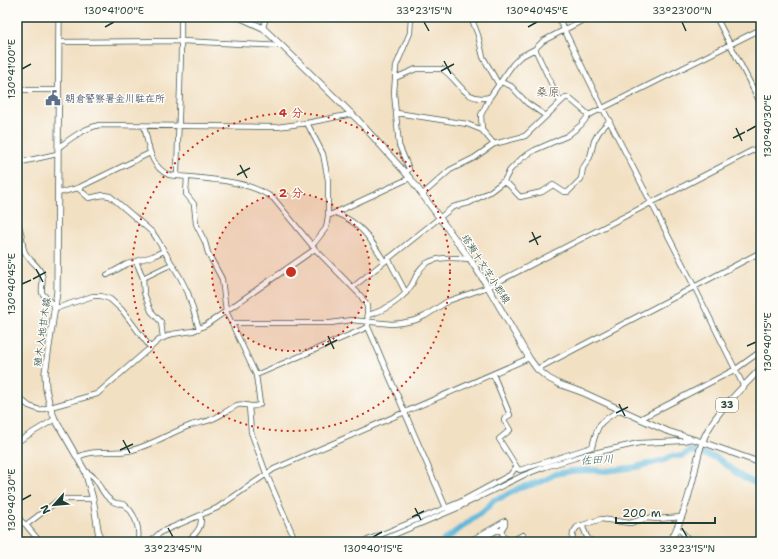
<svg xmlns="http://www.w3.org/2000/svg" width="778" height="559" viewBox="0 0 778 559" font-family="'Shantell Sans','Klee One',sans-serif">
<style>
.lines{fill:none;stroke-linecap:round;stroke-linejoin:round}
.river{stroke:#5cb6da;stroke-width:6}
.minor-casing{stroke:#3f5549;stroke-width:6}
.major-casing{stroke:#3f5549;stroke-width:7}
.minor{stroke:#fff;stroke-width:4.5}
.major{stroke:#fff;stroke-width:5.5}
.ticks{fill:none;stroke:#1f3d34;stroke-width:1.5}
.ring{fill:none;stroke:#c8321e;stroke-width:2;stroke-dasharray:2 4}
.labels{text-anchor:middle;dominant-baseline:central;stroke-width:3;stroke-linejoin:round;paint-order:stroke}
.shield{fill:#fdfcf7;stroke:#62766e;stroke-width:1}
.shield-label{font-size:9px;font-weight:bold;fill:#1f3d34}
.service-label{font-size:10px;font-weight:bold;fill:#4e5e75;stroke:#fdfcf7;text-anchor:start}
.street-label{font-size:10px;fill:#1f3d34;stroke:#fdfcf7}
.water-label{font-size:11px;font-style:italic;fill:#316166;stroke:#fdfcf7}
.quarter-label{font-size:12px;fill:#665d54;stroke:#fdfcf7}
.centre{fill:#c8321e;stroke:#fdfcf7;stroke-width:2}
.ring-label{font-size:12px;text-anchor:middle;font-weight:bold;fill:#c8321e;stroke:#fdfcf7;stroke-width:3;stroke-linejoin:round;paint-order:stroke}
.neatline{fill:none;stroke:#1f3d34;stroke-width:1.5}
.ticks-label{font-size:10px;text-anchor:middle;fill:#1f3d34}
</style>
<rect width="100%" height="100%" fill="#fdfcf7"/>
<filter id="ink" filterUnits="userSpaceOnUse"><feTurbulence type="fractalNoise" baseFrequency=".025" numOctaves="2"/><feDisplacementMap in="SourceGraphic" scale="8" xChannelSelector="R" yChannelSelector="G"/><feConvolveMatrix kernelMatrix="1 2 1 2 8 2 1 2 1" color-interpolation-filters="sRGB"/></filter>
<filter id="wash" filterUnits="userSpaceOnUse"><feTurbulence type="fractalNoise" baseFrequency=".012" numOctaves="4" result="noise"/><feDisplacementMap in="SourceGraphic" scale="16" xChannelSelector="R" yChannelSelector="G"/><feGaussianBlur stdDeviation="0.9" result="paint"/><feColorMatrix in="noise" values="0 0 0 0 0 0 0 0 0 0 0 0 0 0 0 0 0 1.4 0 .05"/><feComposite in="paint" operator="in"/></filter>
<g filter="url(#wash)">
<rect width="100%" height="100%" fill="#f2e0c3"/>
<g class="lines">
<path class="river" d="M442 542 486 509 494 500 503 497 519 488 543 481 555 474 572 471 593 470 605 471 636 467 664 460 672 456H682L690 451 717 458 742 477 761 486"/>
</g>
</g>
<g filter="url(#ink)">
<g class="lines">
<g class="minor-casing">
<path id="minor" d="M471 17 478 35 483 57 499 85
M558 17 603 109 694 286 744 387
M716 17 761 104
M263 28 266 17
M59 42 182 41 282 46
M535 49 560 102
M395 78 416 69H442C460 80 463 103 490 97
M501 82 511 86 527 103 546 116
M17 90H58
M397 113 467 124 482 130 494 144
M307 123 323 154 328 180V216L326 228 312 246
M144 126C149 145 149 166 169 175 201 179 249 179 274 199L315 249 361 296 367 306 368 327 446 508
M482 130 481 115 490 97 513 64 520 57 535 49 543 41 589 17
M58 148C71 138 83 129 99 125L277 127 307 123 352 114
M17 163 57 154
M406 173 409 169 399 145 394 93 396 66 410 33 411 17
M177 176C178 123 182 70 181 17
M502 182 509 185 520 197 542 192 553 185 564 192H568L581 179 583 168 590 157 594 141 599 132 610 120
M78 188 89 198 103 195 110 196 131 214 153 233 157 239 180 277 188 293 199 329
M58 193 78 188 150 153
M423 194 450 170 474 158 494 144 525 136 566 97 569 98 589 115
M336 213C362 224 370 238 384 261
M328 216 410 178
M17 223C23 231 21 240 24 250 27 260 39 264 42 275 44 280 41 287 42 293L54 306
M388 258 406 293
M136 261 143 278 144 293 151 311 161 322 163 338
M107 275 127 264 153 256 164 251
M143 278 172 264
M353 287 453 207 469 203 491 191 504 181 510 170 522 158 535 150 567 136 581 125 589 115 761 29
M54 309 93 296H101L110 299 122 310 150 347
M368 315C384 311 402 300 411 286 416 278 418 268 427 263 439 256 457 258 470 259
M232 323H331L351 320 392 324 402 323 416 320 425 316 448 301 488 287 761 146
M537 369 761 252
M493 374 510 415 505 418 504 420 510 430 499 439 518 469 520 470 592 447C598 423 599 422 620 410
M256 375 368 327
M17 396 29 406 40 410 97 394 159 340 172 334 193 331 206 325 315 249
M249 406 251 432 266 473 296 542
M640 419 736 369 761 351
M17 442 55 419
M78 457C95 448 114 455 132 450 152 445 170 433 189 426 195 423 203 423 210 420 219 417 228 410 237 405 245 402 253 410 260 404L256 375 226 311 222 279 208 253 205 242 196 224 194 204 186 194 187 177
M85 471C99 478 97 485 106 496 109 499 112 502 116 503 119 504 122 503 125 505 134 512 140 528 138 538L142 542
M446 508 463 505 524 475 545 467 585 455 639 443 683 441 691 439
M17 514 21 521 26 525 60 499H93
M26 525 40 542
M582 525 587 537 592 542
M677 528 680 530 691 542
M150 542 161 532 217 508 274 469 529 358
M187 542C195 534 204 527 200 515
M363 542 460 502 510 475 516 467
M377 542 460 507
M468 542 505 521V524L501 531
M475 542 498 530 501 531 507 542
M509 542 523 535V542
M572 542 573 533 577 527 601 519 630 523 647 518 657 519 682 517"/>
</g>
<g class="major-casing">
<path id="major" d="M59 17 57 292 45 373 46 389 50 407 55 419 85 471 93 499 100 542
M239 17 263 28 282 46 358 120 410 178 470 259 488 287 529 358 537 369 548 378 559 384 584 393 667 431 702 442 761 463
M670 542C681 522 688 500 693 479 696 467 698 454 702 443 712 414 741 390 761 368"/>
</g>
<use href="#minor" class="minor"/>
<use href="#major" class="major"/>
</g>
</g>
<path class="ticks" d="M424 22 429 31M682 22 686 31M105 27 114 22M528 27 537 22M444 61 451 74M22 69 31 64M441 71 454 64M736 128 742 141M747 131 756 126M733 138 745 132M240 165 247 178M237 175 250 168M532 232 538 245M529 242 541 236M36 269 43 282M33 279 46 272M22 284 31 280M328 336 334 349M325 346 337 340M747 346 756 342M619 404 625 416M616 413 628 407M123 440 130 453M120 450 133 444M22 500 31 495M415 508 421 520M412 517 424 511M168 528 173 537M682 528 687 537M373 537 382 532"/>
<circle cx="291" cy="272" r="79" fill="#c8321e" fill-opacity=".12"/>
<g class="ring">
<circle cx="291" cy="272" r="79"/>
<circle cx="291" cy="272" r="159"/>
</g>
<defs>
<g id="civic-bare" transform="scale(1.2)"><path d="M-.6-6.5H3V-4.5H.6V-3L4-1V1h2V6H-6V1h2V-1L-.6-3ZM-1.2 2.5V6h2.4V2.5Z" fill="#5c6f8a" stroke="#fdfcf7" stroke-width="2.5" paint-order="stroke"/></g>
</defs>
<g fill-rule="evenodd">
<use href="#civic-bare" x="53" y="98"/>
</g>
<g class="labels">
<rect class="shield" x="716" y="398" width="22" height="14" rx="3"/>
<g class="shield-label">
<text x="727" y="405">33</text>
</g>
<g class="service-label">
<text x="65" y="98">朝倉警察署金川駐在所</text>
</g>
<g class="street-label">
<text transform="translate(486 269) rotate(57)">塔瀬十文字小郡線</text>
<text transform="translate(42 332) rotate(-82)">殖木入地甘木線</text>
</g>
<g class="water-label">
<text transform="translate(597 460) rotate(-3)">佐田川</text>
</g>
<g class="quarter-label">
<text x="548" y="92">桑原</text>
</g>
</g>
<circle cx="291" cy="272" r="6" class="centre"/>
<g class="ring-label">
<text x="291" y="117">4 分</text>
<text x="291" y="197">2 分</text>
</g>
<rect width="778" height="559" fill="none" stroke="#fdfcf7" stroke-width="44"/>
<g transform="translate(54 505) rotate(243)" stroke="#fdfcf7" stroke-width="3" paint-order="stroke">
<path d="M0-3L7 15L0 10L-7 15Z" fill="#1f3d34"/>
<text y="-6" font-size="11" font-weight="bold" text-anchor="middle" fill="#1f3d34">N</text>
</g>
<path d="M616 517v6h99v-6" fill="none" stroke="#1f3d34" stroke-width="2"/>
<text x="622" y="517" font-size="12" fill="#1f3d34" stroke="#fdfcf7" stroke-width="3" paint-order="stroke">200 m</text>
<rect x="22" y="22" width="734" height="515" class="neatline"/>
<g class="ticks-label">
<text x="114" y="14">130°41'00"E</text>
<text x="424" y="14">33°23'15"N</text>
<text x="537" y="14">130°40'45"E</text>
<text x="682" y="14">33°23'00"N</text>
<text transform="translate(11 69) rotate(-90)" y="4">130°41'00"E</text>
<text transform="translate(767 126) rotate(-90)" y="4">130°40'30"E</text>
<text transform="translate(11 284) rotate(-90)" y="4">130°40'45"E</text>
<text transform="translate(767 342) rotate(-90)" y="4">130°40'15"E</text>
<text transform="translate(11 500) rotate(-90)" y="4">130°40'30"E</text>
<text x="173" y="552">33°23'45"N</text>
<text x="373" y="552">130°40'15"E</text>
<text x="687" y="552">33°23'15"N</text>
</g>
</svg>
